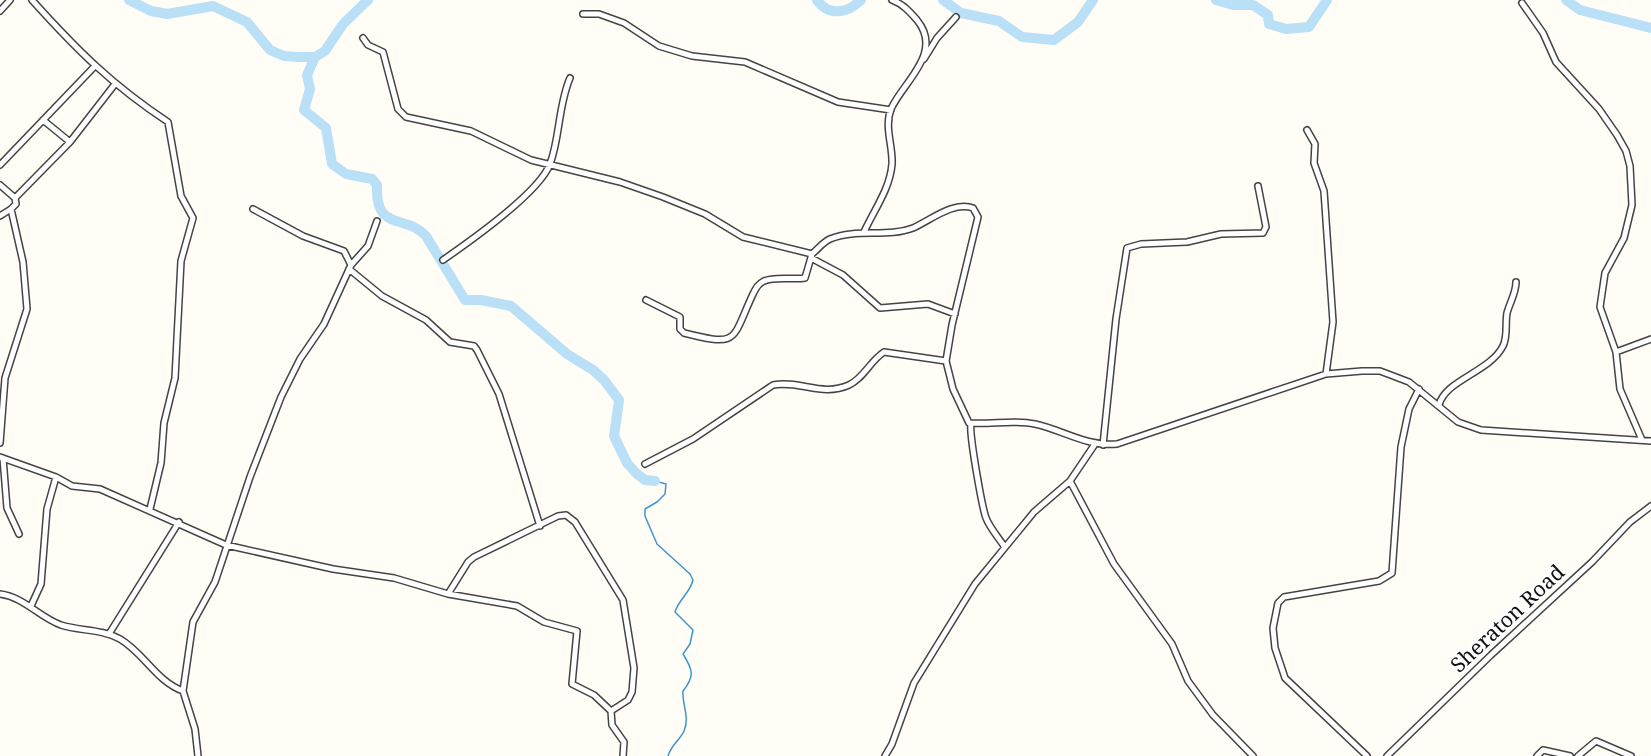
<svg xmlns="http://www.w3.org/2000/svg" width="1651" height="756" viewBox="0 0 1651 756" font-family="'Noto Serif',serif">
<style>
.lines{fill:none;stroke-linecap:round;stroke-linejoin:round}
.stream{stroke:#3f96cf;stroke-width:1.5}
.river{stroke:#b9e0f7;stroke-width:10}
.street-casing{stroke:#444;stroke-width:8}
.street{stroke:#fff;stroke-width:5}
.labels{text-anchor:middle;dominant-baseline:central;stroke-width:6;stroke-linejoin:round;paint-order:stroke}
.street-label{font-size:21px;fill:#111;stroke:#fff}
</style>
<rect width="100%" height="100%" fill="#fffdf5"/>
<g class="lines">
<path class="stream" d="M655 481 666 484 665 494 657 502 645 509V516L657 544 690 574 693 580C690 593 679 599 675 612L693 630 690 644 683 654C693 670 695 676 683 691 682 705 690 717 684 731 680 740 671 745 668 756"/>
<path class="river" d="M129 0 151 11 167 14 213 6 247 22 270 50 284 56 299 57H315L325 51 343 24 368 0
M817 0C829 17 848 13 861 0
M943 0 961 13 999 21 1022 37 1054 40 1078 22 1093 0
M1216 0 1233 5H1253L1268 15 1269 24 1286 29 1309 27 1327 0
M1566 0 1580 10 1651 28
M315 57 307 75 310 89 304 110 326 128 332 164 346 174 372 179 377 185C375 233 405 213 426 236L465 300H481L511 306 567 354 593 370 604 380 619 400 614 436 627 463 637 474 645 480 655 481"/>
<g class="street-casing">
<path id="street" d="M32 0C77 50 112 85 168 122L181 196 193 218 181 261 175 378 164 423 161 463 150 509
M1522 3 1543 33 1556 62 1599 109 1617 135 1626 151 1630 166 1632 205 1624 238 1605 273 1600 307 1616 352 1620 389 1642 440
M0 11 10 0
M583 14H599L624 23 659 46 692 56 745 62 838 102 891 110
M363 38 368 45 383 52 398 109 406 117 471 131 531 160 620 182 663 197 705 214 743 237 812 254C818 249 823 242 830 239 857 228 887 238 913 228 931 220 953 201 973 208L978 217 952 325 946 361 953 389 969 423C991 425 1013 419 1035 424 1063 430 1087 447 1117 444L1326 374 1362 371H1380L1409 382 1458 422 1481 430 1651 441
M924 59 937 38 956 17
M43 120 70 142
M1307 130 1315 144 1314 163 1324 191 1333 322 1326 374
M0 165 94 67
M0 185 15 198 16 204 11 209 23 262 27 309 5 378 0 443
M15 198 70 142 115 84
M253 209 303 236 344 251 351 265
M0 216 11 209
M864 232C874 210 890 189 892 164 893 146 884 127 891 109 903 82 944 53 917 20 910 12 903 4 892 0
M811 258 843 275 880 308 928 304 955 314
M443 260C469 242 539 193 550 164 560 138 558 106 570 78
M349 269 382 296 426 320 450 342 474 346 477 350 499 394 540 526
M646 300 680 317V329L684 333C740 347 731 341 753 294 756 288 758 284 764 281 775 276 793 280 805 278L812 254
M1616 352 1651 339
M1439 405C1445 380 1490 372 1503 346 1508 336 1505 324 1507 313 1510 302 1516 293 1516 282
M971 424C969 434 982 507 986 518 990 528 998 537 1004 546
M1103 445 1116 319 1127 248 1141 244 1187 242 1221 234 1263 233 1266 227 1258 186
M0 457 56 477 72 486 100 489 226 545 333 569 394 578 448 594 517 606 544 622 577 631 572 684 594 695 611 711 612 725 624 742 623 756
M3 458 7 508 19 534
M645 464 693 439 773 385C800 380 822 397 849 385 864 378 870 361 884 352L946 361
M1070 481 1114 564 1172 644 1188 681 1213 715 1253 756
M0 594C24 597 39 617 61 625 80 631 102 629 120 639 144 653 156 681 183 691L195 729 198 756
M448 594 468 562 474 557 558 516 566 515 575 522 623 600 634 668 632 692 628 700 611 711
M31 606 41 584 47 509 56 477
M109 634 179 522
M183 691 193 622 215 582 250 477 281 397 300 359 324 324 351 265 368 246 377 221
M885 756 892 744 914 683 975 584 1034 512 1070 481 1095 444
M1367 756 1285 678 1275 648 1273 628 1278 603 1284 597 1379 581 1392 573 1401 447 1409 409 1419 389
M1387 756 1491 655 1592 562 1630 522 1651 506
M1537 756 1543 750 1570 756
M1578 756 1596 741 1631 756"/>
</g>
<use href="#street" class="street"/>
</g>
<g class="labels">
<g class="street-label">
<text transform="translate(1507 618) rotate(-43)">Sheraton Road</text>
</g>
</g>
</svg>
